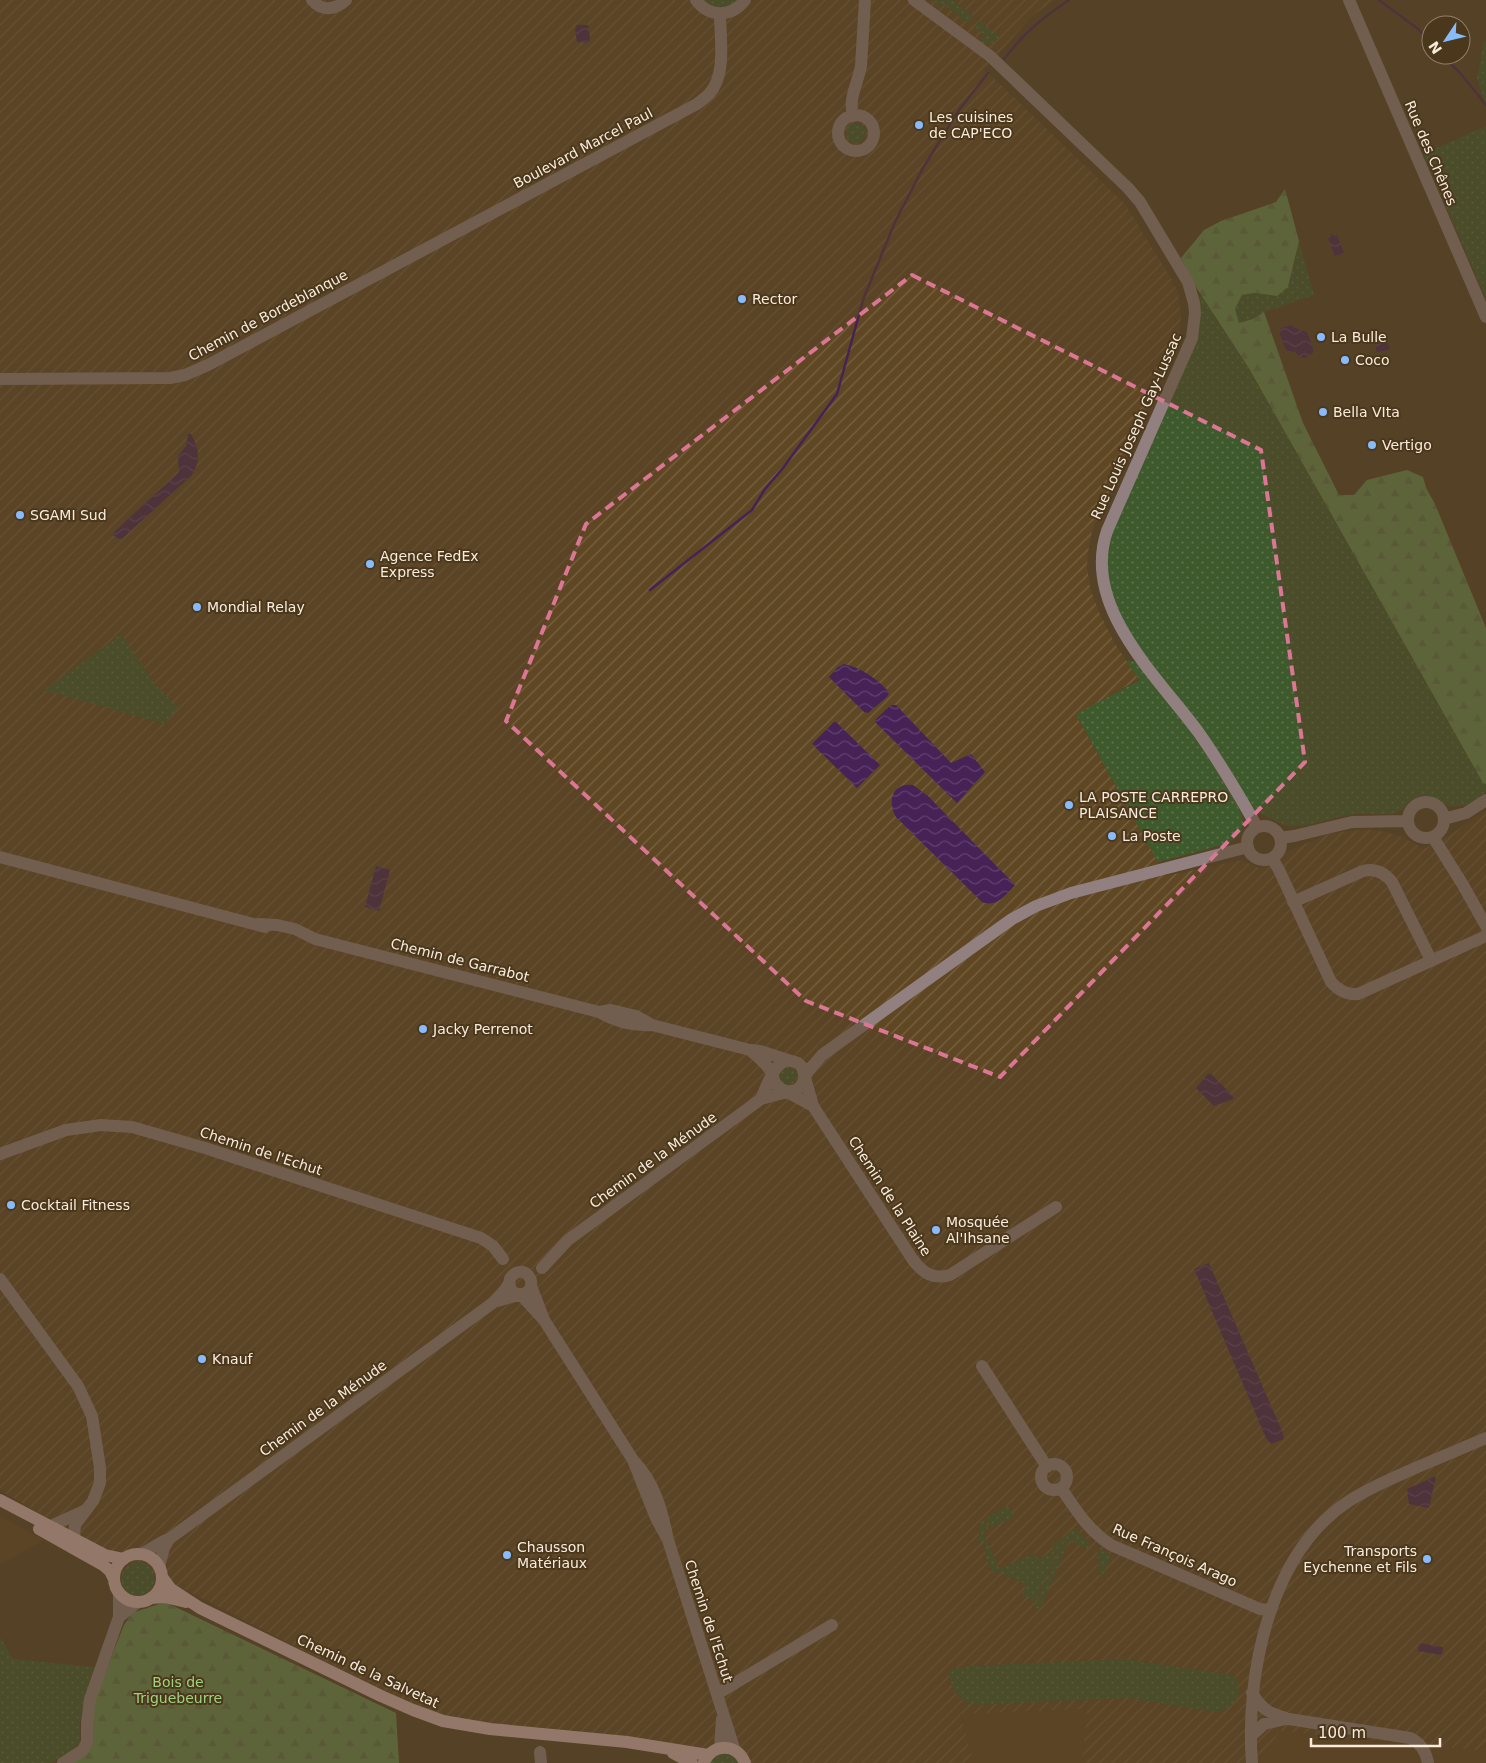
<svg xmlns="http://www.w3.org/2000/svg" width="1486" height="1763" viewBox="0 0 1486 1763" font-family="'DejaVu Sans',sans-serif">
<style>
.built{fill:#5f4724}
.industrial{fill:url(#industrial-furrows)}
.grass{fill:url(#grass-dots)}
.forest{fill:url(#forest-firs)}
.water{fill:url(#water-waves)}
.lines{fill:none;stroke-linecap:round;stroke-linejoin:round}
.stream{stroke:#462256;stroke-width:2.5}
.minor{stroke:#928081;stroke-width:12}
.major{stroke:#ddb8ba;stroke-width:12}
.marked{fill:none;stroke:#db7795;stroke-width:4;stroke-dasharray:10 6;stroke-linejoin:round}
.poi-dot{fill:#87bbfb;stroke:#4b371c;stroke-width:2}
.labels{text-anchor:middle;dominant-baseline:central;stroke-width:4;stroke-linejoin:round;paint-order:stroke}
.poi-label{font-size:14px;fill:#f9ecdc;stroke:#4b371c;text-anchor:start}
.street-label{font-size:14px;fill:#f9ecdc;stroke:#4b371c}
.park-label{font-size:14px;fill:#9fd47f;stroke:#4b371c}
</style>
<defs>
<pattern id="industrial-furrows" width="10" height="10" patternUnits="userSpaceOnUse" patternTransform="scale(1.25)"><rect width="10" height="10" fill="#5f4724"/><path d="M-1 1l2-2M0 10L10 0M9 11l2-2" fill="none" stroke="#776243"/></pattern>
<pattern id="grass-dots" width="8" height="8" patternUnits="userSpaceOnUse" patternTransform="scale(1.25)"><rect width="8" height="8" fill="#3e5a2d"/><path d="M2 2h.1M6 6h.1" fill="none" stroke="#5b724b" stroke-width="1.8" stroke-linecap="round"/></pattern>
<pattern id="forest-firs" width="22" height="20" patternUnits="userSpaceOnUse" patternTransform="scale(1.25)"><rect width="22" height="20" fill="#688e51"/><path d="M5 1l3.5 6h-7zM16 11l3.5 6h-7z" fill="#5e754c"/></pattern>
<pattern id="water-waves" width="16" height="10" patternUnits="userSpaceOnUse" patternTransform="scale(1.25)"><rect width="16" height="10" fill="#462256"/><path d="M0 5q4-4 8 0t8 0" fill="none" stroke="#61426e"/></pattern>
</defs>
<rect width="100%" height="100%" fill="#564226"/>
<path class="built" d="M0 1516 44 1540 0 1565Z
M1087 1709 1082 1763H974L960 1714Z
M1280 1730 1486 1751V1763H1258Z"/>
<path class="industrial" d="M0 0H1055L1032 16 984 70 1002 86 1125 204 1172 280 1178 293 1181 317 1179 332 1175 344 1099 515 1092 531 1088 552 1087 566 1090 588 1099 612 1115 644 1139 679 1076 715 1166 876 1242 860 1259 868 1290 850 1329 834 1348 831 1368 829 1385 832 1400 836 1424 849 1454 832 1486 810V1751L1280 1731 1258 1763H1082L1087 1709 960 1714 974 1763H750L657 1740 506 1728 443 1716 378 1689 198 1596 106 1551 0 1490Z"/>
<path class="grass" d="M700 0H740L723 10Z
M927 0 936 3 937 0H953L973 16 968 23 943 4 940 7H938Z
M979 21 1000 37C995 43 988 46 980 42L985 35 974 27Z
M1484 42H1486V107L1477 78Z
M846 133a10 10 0 1 1 20 0a10 10 0 1 1-20 0Z
M1486 126V299L1423 154Z
M1299 241 1314 295 1265 312 1253 319 1239 323 1235 309 1242 295 1254 293 1277 296 1294 266Z
M1202 295 1218 322 1250 370 1483 783 1486 784V792L1468 805 1450 807C1437 800 1423 789 1409 802 1405 807 1401 812 1394 813 1382 816 1368 813 1356 814 1333 816 1311 828 1288 826 1282 825 1260 813 1254 809L1142 653C1129 630 1106 594 1105 567 1105 560 1106 552 1107 544L1176 389 1198 298Z
M121 634 155 684 178 707 165 724 44 690Z
M1125 660 1137 662C1170 703 1202 744 1228 790 1234 801 1244 813 1243 825 1243 835 1234 840 1226 844L1158 862 1076 714 1140 680Z
M779 1076a9 9 0 1 1 18 0a9 9 0 1 1-18 0Z
M1006 1507H1009L1014 1517 983 1532 999 1569 1035 1553 1038 1559 1053 1552 1052 1544 1064 1536 1035 1602 1022 1596 1026 1584 995 1571 992 1573 985 1554 986 1544 978 1542 981 1519 985 1521 988 1528 991 1527 987 1519 988 1516Z
M1076 1528 1088 1541 1089 1549 1069 1541 1040 1609 1034 1608 1065 1537Z
M1099 1549 1112 1555 1101 1579 1097 1554Z
M121 1579a17 17 0 1 1 34 0a17 17 0 1 1-34 0Z
M0 1637 13 1659 94 1667C86 1693 78 1715 80 1743L65 1756 50 1763H0Z
M1122 1659 1233 1675C1246 1693 1236 1708 1217 1712L1128 1698 977 1705C956 1702 954 1691 948 1673L951 1669 970 1666Z
M724 1753 735 1757 739 1763H708L710 1760Z"/>
<path class="forest" d="M1285 189 1299 241 1288 287 1277 296 1254 293 1242 295 1235 309 1239 323 1253 319 1264 312 1303 423 1339 495H1354L1367 480 1407 470 1423 477 1426 488 1435 504 1486 628V784L1483 783 1250 370 1196 287 1181 258 1204 230 1221 221 1276 202Z
M165 1602 396 1713 399 1763H71L77 1760 95 1698 124 1625 132 1613Z"/>
<path class="water" d="M577 25H588L590 39 588 43 577 42 575 29Z
M1331 232 1334 236 1337 235 1344 253 1335 256 1328 238 1331 237Z
M1291 325 1293 327 1307 332 1313 348V353L1305 358 1300 357 1295 352 1288 351 1285 348 1279 332 1281 328Z
M1387 341 1390 349 1377 352 1375 346Z
M188 434H191C199 448 201 461 192 475L123 538 119 539 112 534 179 472 178 456 186 446Z
M844 664C861 668 876 678 888 691L889 694 887 697 868 713 864 712 829 677 838 667Z
M891 705H896L951 763 971 754 985 772 957 803 874 721Z
M835 721 880 765 857 788 812 744Z
M913 785 928 796 1015 885C1006 895 997 908 982 902L896 817C887 801 892 783 913 785Z
M376 866 390 870 379 911 365 907Z
M1208 1074H1211L1233 1096V1099L1214 1106 1196 1088Z
M1209 1263 1282 1431 1284 1439 1271 1444 1266 1438 1194 1269Z
M1436 1476 1429 1508 1409 1504 1407 1489Z
M1419 1643 1443 1647 1442 1655 1418 1651Z"/>
<g class="lines">
<path class="stream" d="M1379 0 1418 29 1431 43
M1442 55 1461 74 1486 105
M1004 59C1025 32 1041 19 1069 0
M650 590 752 510 765 489 783 468 837 394 863 300 895 222 923 168 959 110 988 73"/>
<path class="minor" d="M312 0C322 12 335 10 346 0
M696 0C709 18 732 17 745 0
M914 0 990 56 1128 188 1140 202 1188 282 1194 303 1195 313 1192 338 1107 531C1081 607 1158 677 1199 733 1220 763 1239 795 1257 827
M1349 0 1486 317
M838 133a18 18 0 1 1 36 0a18 18 0 1 1-36 0Z
M853 116C848 98 858 83 861 66L865 0
M0 379 170 378 185 375 208 365 697 104C701 101 705 98 709 94 727 75 720 38 720 14
M1408 820a18 18 0 1 1 36 0a18 18 0 1 1-36 0Z
M1444 819 1466 813 1486 800
M1247 843a17 17 0 1 1 34 0a17 17 0 1 1-34 0Z
M1433 837 1463 885 1486 926
M1280 838 1294 836 1352 822 1407 821
M0 857 265 927
M1272 858 1279 870 1331 982C1339 991 1347 995 1358 994L1486 936
M1293 902 1363 871C1375 868 1384 872 1392 882L1431 960
M259 924 277 925 295 929 315 939 599 1012C616 1022 632 1026 652 1025
M599 1012 611 1010 636 1016 652 1025 750 1050 760 1051 788 1060
M750 1050C758 1057 767 1064 772 1073 774 1077 773 1081 776 1084 781 1092 793 1094 800 1087 803 1084 803 1081 805 1077 808 1069 817 1062 822 1055L1012 919 1036 906 1071 893 1248 847
M788 1060 798 1063 802 1067 813 1106 787 1092 761 1099C767 1086 773 1064 788 1060Z
M813 1106 913 1260C923 1273 933 1280 950 1275L1056 1207
M0 1154 66 1130 101 1125 132 1127 205 1148 481 1238 493 1246 503 1259
M542 1268 568 1240 761 1099
M0 1279 78 1386 92 1416 100 1468V1483L93 1501 75 1525 74 1538
M509 1284 512 1292 521 1295 529 1291C537 1278 522 1265 512 1276 508 1280 511 1279 509 1283 506 1290 499 1296 494 1302L518 1295
M521 1295 544 1320 531 1286
M544 1320 633 1460
M982 1366 1047 1467
M1041 1477a13 13 0 1 1 26 0a13 13 0 1 1-26 0Z
M1061 1488C1076 1510 1088 1530 1111 1545L1260 1609 1271 1610
M51 1526 84 1511
M668 1540 656 1518 633 1460C655 1483 662 1510 668 1540L735 1751
M141 1554C151 1550 159 1542 169 1539L494 1302
M159 1567 164 1548 169 1539
M119 1617 138 1602
M1252 1693C1264 1712 1268 1712 1289 1719L1410 1738C1421 1743 1426 1751 1428 1763
M717 1694 832 1625
M1251 1736 1264 1724 1286 1719
M720 1748 722 1719
M540 1752 541 1763
M63 1763 83 1750 87 1742V1723L90 1699 119 1617V1592
M1252 1763C1245 1675 1270 1552 1349 1501 1369 1488 1391 1479 1413 1469 1437 1459 1462 1448 1486 1438"/>
<path class="major" d="M0 1500 105 1555 124 1559
M39 1529 103 1565 110 1571 114 1579
M114 1578a24 24 0 1 1 48 0a24 24 0 1 1-48 0Z
M162 1577 171 1589 200 1608 381 1696 413 1710 443 1721 490 1729 627 1742 708 1755
M151 1598 165 1597 186 1602
M673 1753 692 1763
M704 1762C713 1743 737 1743 745 1763"/>
</g>
<path d="M0 0H1486V1763H0ZM912 275 1261 450 1305 762 1000 1077 806 1001 506 721 586 524Z" fill="#564226" fill-opacity=".55" fill-rule="evenodd"/>
<path class="marked" d="M912 275 1261 450 1305 762 1000 1077 806 1001 506 721 586 524Z"/>
<g class="poi-dot">
<circle cx="919" cy="125" r="5"/>
<circle cx="742" cy="299" r="5"/>
<circle cx="1321" cy="337" r="5"/>
<circle cx="1345" cy="360" r="5"/>
<circle cx="1323" cy="412" r="5"/>
<circle cx="1372" cy="445" r="5"/>
<circle cx="20" cy="515" r="5"/>
<circle cx="370" cy="564" r="5"/>
<circle cx="197" cy="607" r="5"/>
<circle cx="1069" cy="805" r="5"/>
<circle cx="1112" cy="836" r="5"/>
<circle cx="423" cy="1029" r="5"/>
<circle cx="11" cy="1205" r="5"/>
<circle cx="936" cy="1230" r="5"/>
<circle cx="202" cy="1359" r="5"/>
<circle cx="507" cy="1555" r="5"/>
<circle cx="1427" cy="1559" r="5"/>
</g>
<g class="labels">
<g class="poi-label">
<text x="929" y="117">Les cuisines<tspan x="929" dy="16">de CAP'ECO</tspan></text>
<text x="752" y="299">Rector</text>
<text x="1331" y="337">La Bulle</text>
<text x="1355" y="360">Coco</text>
<text x="1333" y="412">Bella VIta</text>
<text x="1382" y="445">Vertigo</text>
<text x="30" y="515">SGAMI Sud</text>
<text x="380" y="556">Agence FedEx<tspan x="380" dy="16">Express</tspan></text>
<text x="207" y="607">Mondial Relay</text>
<text x="1079" y="797">LA POSTE CARREPRO<tspan x="1079" dy="16">PLAISANCE</tspan></text>
<text x="1122" y="836">La Poste</text>
<text x="433" y="1029">Jacky Perrenot</text>
<text x="21" y="1205">Cocktail Fitness</text>
<text x="946" y="1222">Mosquée<tspan x="946" dy="16">Al'Ihsane</tspan></text>
<text x="212" y="1359">Knauf</text>
<text x="517" y="1547">Chausson<tspan x="517" dy="16">Matériaux</tspan></text>
<text x="1417" y="1551" text-anchor="end">Transports<tspan x="1417" dy="16">Eychenne et Fils</tspan></text>
</g>
<g class="street-label">
<text transform="translate(583 148) rotate(-28)">Boulevard Marcel Paul</text>
<text transform="translate(1431 153) rotate(67)">Rue des Chênes</text>
<text transform="translate(268 315) rotate(-28)">Chemin de Bordeblanque</text>
<text transform="translate(1136 426) rotate(-66)">Rue Louis Joseph Gay-Lussac</text>
<text transform="translate(460 960) rotate(14)">Chemin de Garrabot</text>
<text transform="translate(261 1151) rotate(18)">Chemin de l'Echut</text>
<text transform="translate(653 1160) rotate(-36)">Chemin de la Ménude</text>
<text transform="translate(890 1196) rotate(57)">Chemin de la Plaine</text>
<text transform="translate(323 1408) rotate(-36)">Chemin de la Ménude</text>
<text transform="translate(1175 1555) rotate(24)">Rue François Arago</text>
<text transform="translate(709 1621) rotate(72)">Chemin de l'Echut</text>
<text transform="translate(368 1671) rotate(25)">Chemin de la Salvetat</text>
</g>
<g class="park-label">
<text x="178" y="1682">Bois de<tspan x="178" dy="16">Triguebeurre</tspan></text>
</g>
</g>
<g transform="translate(1446 40) rotate(235)"><circle r="24" fill="#4b371c" stroke="#917f69"/>
<path d="M0-4L9 19L0 12L-9 19Z" fill="#87bbfb"/>
<text y="-8" font-size="14" font-weight="bold" text-anchor="middle" fill="#f9ecdc">N</text>
</g>
<path d="M1311 1738v8h129v-8" fill="none" stroke="#f9ecdc" stroke-width="2.5"/>
<text x="1318" y="1738" font-size="15" fill="#f9ecdc" stroke="#4b371c" stroke-width="4" paint-order="stroke">100 m</text>
</svg>
